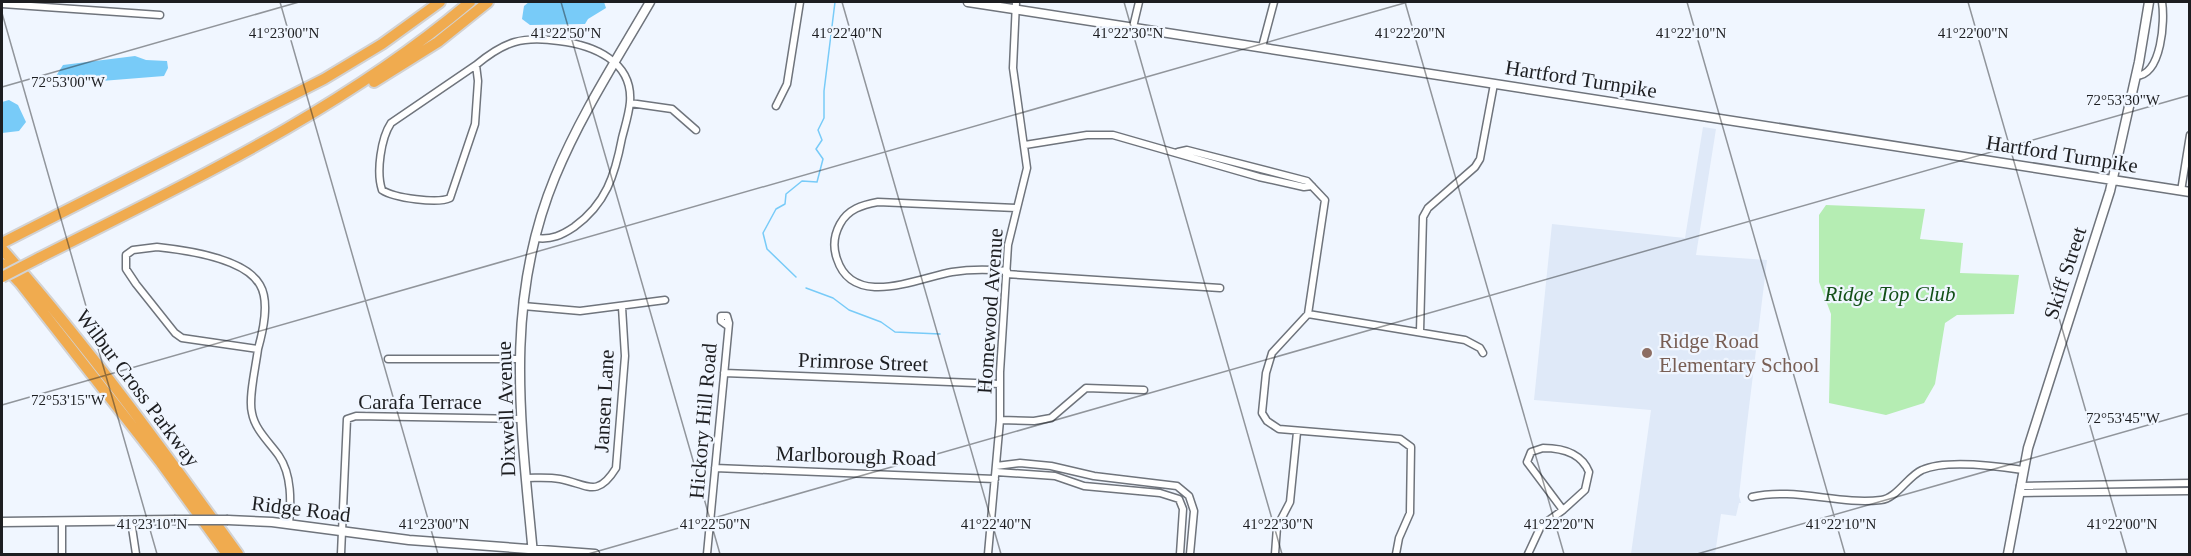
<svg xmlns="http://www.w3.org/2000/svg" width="2191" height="556" viewBox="0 0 2191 556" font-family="Georgia,serif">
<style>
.built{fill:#dfe9f8}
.green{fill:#b5edb3}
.water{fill:#78cbf8}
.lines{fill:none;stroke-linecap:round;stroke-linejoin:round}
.stream{stroke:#78cbf8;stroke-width:1.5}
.street-casing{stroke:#6f747c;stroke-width:9}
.secondary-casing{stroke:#6f747c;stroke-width:11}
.highway-casing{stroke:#d2d2d3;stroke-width:14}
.street{stroke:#fff;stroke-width:6}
.secondary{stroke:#fff;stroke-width:8}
.highway{stroke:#f0ab4f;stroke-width:10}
.secondary-bridge-casing{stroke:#6f747c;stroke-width:11;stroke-linecap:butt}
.highway-bridge-casing{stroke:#d2d2d3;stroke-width:14;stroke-linecap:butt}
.secondary-bridge{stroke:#fff;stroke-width:8}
.highway-bridge{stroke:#f0ab4f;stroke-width:10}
.ticks{fill:none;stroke:#1d1e21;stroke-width:1.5;stroke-opacity:0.45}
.education-dot{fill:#8d6e63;stroke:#f0f6ff;stroke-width:2}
.labels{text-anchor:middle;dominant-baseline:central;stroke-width:4.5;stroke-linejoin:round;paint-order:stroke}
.street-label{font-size:21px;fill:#1d1e21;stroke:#f0f6ff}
.park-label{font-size:21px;font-style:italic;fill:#135018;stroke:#f0f6ff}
.education-label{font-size:21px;fill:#785e54;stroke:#f0f6ff;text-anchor:start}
.ticks-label{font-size:15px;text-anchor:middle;fill:#1d1e21;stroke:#f0f6ff;stroke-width:4.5;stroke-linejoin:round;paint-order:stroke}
</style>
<rect width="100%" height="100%" fill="#f0f6ff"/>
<path class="built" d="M1703 127 1716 129 1696 255 1767 260 1746 432 1739 496 1741 503H1739L1736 516 1721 514 1715 554H1631L1651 410 1534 400 1552 224 1685 238Z"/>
<path class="green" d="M1826 205 1925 209 1920 239 1963 243 1960 273 2019 275 2014 314 1957 315 1945 323 1935 384 1924 403 1886 415 1829 403 1831 314 1819 282V215Z"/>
<path class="water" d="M529 2H604L606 8 588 19 585 24 530 25 522 19 524 6Z
M135 56 146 60 167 61 168 68 164 76 64 84 58 82 56 76 63 65Z
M9 100 18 105 26 122 19 131 2 133V102Z"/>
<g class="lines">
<path class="stream" d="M796 277 767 249 763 233 776 209 785 204 786 194 802 181 817 182 823 159 816 149 822 140 818 130 824 118V91L835 2
M806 288 833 298 849 310 881 322 895 332 940 334"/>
<g class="street-casing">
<path id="street" d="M2 4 160 15
M1133 27 1139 2
M1262 47 1274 2
M476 65 478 81 475 124 450 198C438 204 394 198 382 190 376 172 381 138 391 123Z
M476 65C505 41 522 36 559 41 593 45 633 61 630 102 629 114 625 126 622 138 615 175 606 204 574 227 562 235 552 240 536 238
M2136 76C2162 75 2165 20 2162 2
M630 103 672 109 696 130
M776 106 787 84 800 2
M1025 145 1087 135H1113L1259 177 1304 187 1312 186
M1178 152 1187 150 1307 181 1325 200 1308 314 1272 353 1266 373 1262 413 1267 421 1279 429 1400 439 1411 447 1410 513 1399 538 1396 554
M2181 191 2190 135
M157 247C185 250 245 258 260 285 270 302 263 331 258 349L182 338 175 333 136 284 126 269V255L133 250Z
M1007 271C988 269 970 269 952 272 918 278 853 309 837 259 833 248 834 235 840 224 848 209 862 205 878 202L1016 208
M1006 274 1220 288
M523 306 580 311 665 300
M1308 314 1465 340 1480 348 1483 353
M1420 332 1423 217 1428 208 1475 167 1480 159 1494 84
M258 349C256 366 248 398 252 413 255 430 270 443 279 456 292 475 291 502 289 524
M388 359H518
M724 373 1000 384
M1000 420 1034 421 1051 418 1086 388 1144 390
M1543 448C1561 448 1581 452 1589 472L1585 490 1563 510 1527 462 1531 452Z
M996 466 1020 463 1051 466 1094 476 1177 486 1189 496 1194 511 1190 554
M715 468 995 479
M996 472 1055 476 1084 486 1160 493 1179 499 1183 509 1180 554
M526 478C538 478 548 477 560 479 587 484 597 499 616 468L625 356 622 307
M2020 486 2190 483
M2019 493 2190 491
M1752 497C1794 487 1838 505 1881 500 1896 499 1908 476 1922 470 1946 459 1997 466 2023 470
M131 521 136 554
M62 554V521
M341 554 347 419 356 416 520 419
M707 554 729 323 727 316H721V321L728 326
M988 554 1000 420V372L1008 245 1027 168 1013 68 1016 2
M1275 554 1277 527 1290 502 1297 432
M1528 554 1541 526 1563 510"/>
</g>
<g class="secondary-casing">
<path id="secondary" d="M968 2 2190 192
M228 520 272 522 409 540 595 554
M2 522 174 520
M533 554C521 424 503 303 555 177 580 116 617 59 650 2
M2008 554 2028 448 2110 191 2139 62 2149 2"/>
</g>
<g class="highway-casing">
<path id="highway" d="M374 82 438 42 488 2
M2 243 324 79 382 44 440 2
M2 249C87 345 163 450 238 554
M39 258C189 182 341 111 470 2
M2 264 20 283 161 463 227 554"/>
</g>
<use href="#street" class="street"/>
<use href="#secondary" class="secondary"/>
<use href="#highway" class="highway"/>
<g class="secondary-bridge-casing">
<path id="secondary-bridge" d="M174 520H228"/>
</g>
<g class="highway-bridge-casing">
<path id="highway-bridge" d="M2 277 39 258"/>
</g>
<use href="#secondary-bridge" class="secondary-bridge"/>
<use href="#highway-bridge" class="highway-bridge"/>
</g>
<path class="ticks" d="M280 2 438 554M561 2 720 554M842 2 1001 554M1124 2 1282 554M1405 2 1564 554M1687 2 1845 554M1968 2 2127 554M2 13 157 554M2 87 299 2M2 405 1408 2M588 554 2190 95M1697 554 2190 413"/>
<circle class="education-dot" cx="1647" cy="353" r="6"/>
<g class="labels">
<g class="street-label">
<text transform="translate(1581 79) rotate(9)">Hartford Turnpike</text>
<text transform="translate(2062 154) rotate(9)">Hartford Turnpike</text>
<text transform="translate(2065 273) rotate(-72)">Skiff Street</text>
<text transform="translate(990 311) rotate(-86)">Homewood Avenue</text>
<text transform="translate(863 362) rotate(2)">Primrose Street</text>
<text transform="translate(138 388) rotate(53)">Wilbur Cross Parkway</text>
<text transform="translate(604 401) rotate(-87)">Jansen Lane</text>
<text x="420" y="402">Carafa Terrace</text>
<text transform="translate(506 409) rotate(-92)">Dixwell Avenue</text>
<text transform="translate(703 421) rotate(-85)">Hickory Hill Road</text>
<text transform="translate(856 456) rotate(2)">Marlborough Road</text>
<text transform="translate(301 509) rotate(7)">Ridge Road</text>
</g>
<g class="park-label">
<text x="1890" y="294">Ridge Top Club</text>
</g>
<g class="education-label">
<text x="1659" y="341">Ridge Road<tspan x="1659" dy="24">Elementary School</tspan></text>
</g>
</g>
<g class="ticks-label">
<text x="284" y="38">41°23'00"N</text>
<text x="566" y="38">41°22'50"N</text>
<text x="847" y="38">41°22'40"N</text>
<text x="1128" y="38">41°22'30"N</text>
<text x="1410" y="38">41°22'20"N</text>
<text x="1691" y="38">41°22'10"N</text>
<text x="1973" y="38">41°22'00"N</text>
<text x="68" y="87">72°53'00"W</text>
<text x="2123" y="105">72°53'30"W</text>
<text x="68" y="405">72°53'15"W</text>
<text x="2123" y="423">72°53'45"W</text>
<text x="715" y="529">41°22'50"N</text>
<text x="996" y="529">41°22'40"N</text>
<text x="1278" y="529">41°22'30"N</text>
<text x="1841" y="529">41°22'10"N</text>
<text x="152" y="529">41°23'10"N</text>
<text x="434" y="529">41°23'00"N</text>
<text x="1559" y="529">41°22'20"N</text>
<text x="2122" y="529">41°22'00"N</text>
</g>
<rect width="2191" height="556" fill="none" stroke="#1d1e21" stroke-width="6"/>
</svg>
